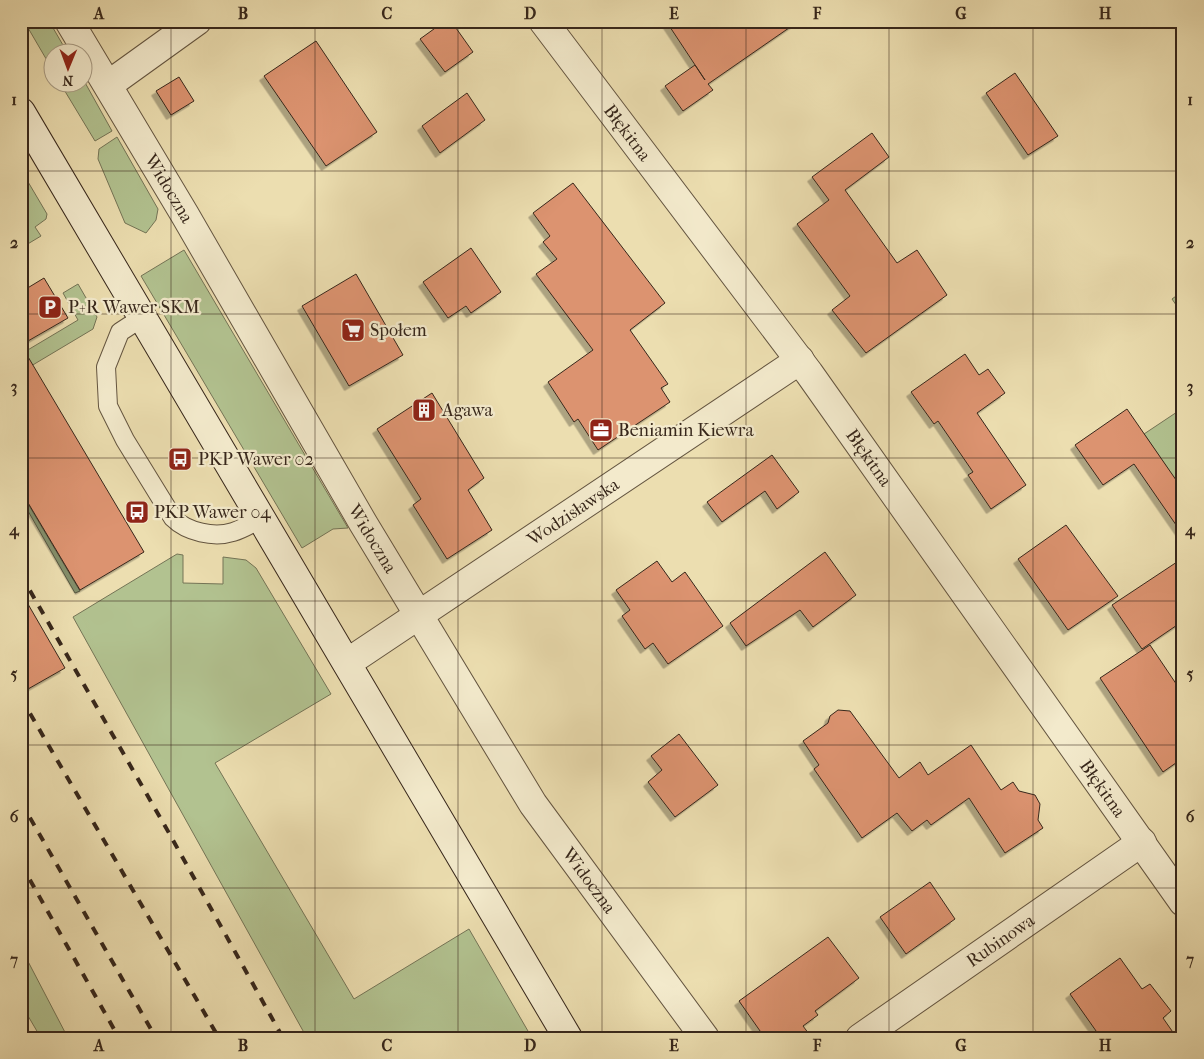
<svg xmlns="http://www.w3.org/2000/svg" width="1204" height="1059" viewBox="0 0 1204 1059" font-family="'IM FELL French Canon',serif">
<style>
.green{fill:#b2c290;stroke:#747456}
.building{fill:#dc9370;stroke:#37271b;filter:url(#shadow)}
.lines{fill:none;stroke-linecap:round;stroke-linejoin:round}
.lane-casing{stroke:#645540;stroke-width:20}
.street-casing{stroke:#645540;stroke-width:30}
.secondary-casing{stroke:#37271b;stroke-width:30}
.lane{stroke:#f3eacc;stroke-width:18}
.street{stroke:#f3eacc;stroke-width:28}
.secondary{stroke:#f3eacc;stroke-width:28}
.rail{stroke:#37271b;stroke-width:4;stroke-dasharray:9 9;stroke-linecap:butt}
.grid{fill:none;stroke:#37271b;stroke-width:1;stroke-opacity:0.55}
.labels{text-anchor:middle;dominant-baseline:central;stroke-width:4.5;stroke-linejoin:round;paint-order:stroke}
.street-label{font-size:18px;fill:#37271b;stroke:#f3eacc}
.poi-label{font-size:18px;fill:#37271b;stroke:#f3eacc;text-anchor:start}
.neatline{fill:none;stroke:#37271b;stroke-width:2}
.grid-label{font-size:16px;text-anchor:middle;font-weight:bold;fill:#37271b}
</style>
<defs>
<filter id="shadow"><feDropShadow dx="-4.5" dy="4.5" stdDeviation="0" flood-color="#0004"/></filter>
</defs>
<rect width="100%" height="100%" fill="#ecdeb0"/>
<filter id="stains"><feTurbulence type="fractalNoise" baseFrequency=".004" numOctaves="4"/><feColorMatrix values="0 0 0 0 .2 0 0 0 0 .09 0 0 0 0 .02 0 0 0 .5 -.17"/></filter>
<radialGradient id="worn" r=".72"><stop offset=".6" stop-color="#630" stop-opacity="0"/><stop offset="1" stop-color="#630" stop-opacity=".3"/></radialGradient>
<path class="green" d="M24 21H49L67 52H52V69Z
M83 79 112 131 95 141 60 83 82 82Z
M117 137 158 209 156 220 146 233 125 223 98 159 99 149Z
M21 170 47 214 46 219 35 227 41 236 21 248Z
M184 250 348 528 333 529 302 548 141 276Z
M78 284 97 317 93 329 21 372V354L78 320 63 293Z
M1183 291V315L1172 299Z
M1183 408V491L1144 434Z
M27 502 80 591 75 593 24 504Z
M177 554 183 555V583L223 584V557L246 560 256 568 331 694 215 763 354 999 469 929 532 1038H307L73 617Z
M21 948 68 1038H41L21 1004Z"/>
<path class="building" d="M445 21H451L473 52 445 72 420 39Z
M666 21H799L708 84 713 90 683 111 665 86 695 65 705 80Z
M316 41 377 132 326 166 264 76Z
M1015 73 1058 136 1028 155 986 93Z
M179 77 194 101 171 115 156 91Z
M467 93 485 120 440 153 422 126Z
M872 133 889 157 845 190 897 263 917 250 947 295 866 353 832 310 850 296 797 224 829 200 812 177Z
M573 183 665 303 630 330 668 384 661 388 670 402 598 450 578 419 574 422 548 382 593 350 536 274 557 259 543 242 550 236 533 213Z
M471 248 501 292 471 313 466 306 448 318 423 282Z
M356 274 403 355 349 386 302 306Z
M44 278 68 318 21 345V292Z
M21 345 144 552 80 590 21 491Z
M965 354 979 375 988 369 1005 393 977 413 1026 485 991 509 968 475 973 472 938 421 934 424 911 392Z
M432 393 484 478 468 490 492 530 447 559 413 505 421 499 377 429Z
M1127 409 1183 490V535L1134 464 1103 485 1075 445Z
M772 455 799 492 777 509 765 491 722 522 707 502Z
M1066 525 1118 596 1068 630 1018 559Z
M825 552 856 595 813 627 800 610 746 646 730 623Z
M1183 558V621L1142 649 1112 605Z
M657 561 672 582 685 572 723 626 668 664 653 643 645 649 622 616 630 610 616 590Z
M21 592 65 668 21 693Z
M1150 645 1183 694V758L1163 772 1100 678Z
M838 710 850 711 899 778 920 762 928 775 971 745 1001 790 1013 782 1019 791 1035 795 1040 804 1038 820 1043 828 1005 853 969 798 931 825 927 820 912 831 897 813 862 838 814 769 819 765 803 741 828 723 830 716Z
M679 734 718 785 675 817 648 782 662 770 651 756Z
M930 882 955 919 906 954 880 917Z
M828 937 859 978 815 1011 818 1015 803 1026 812 1038H765L739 1001Z
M1120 958 1142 989 1150 984 1171 1011 1163 1018 1177 1038H1101L1070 994Z"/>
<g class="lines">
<g class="lane-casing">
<path id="lane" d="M143 317 120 332 106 367 108 406 125 440 173 518C187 532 214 538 233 532 243 529 253 523 262 518"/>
</g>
<g class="street-casing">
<g id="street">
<path id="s1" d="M69 21 185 215 363 523 533 804 705 1038"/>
<path id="s2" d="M543 21 809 373 1183 902"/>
<path d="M108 85 197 21"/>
<path id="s3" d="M347 663 800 360"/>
<path id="s4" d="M860 1038 1142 842"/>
</g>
</g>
<g class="secondary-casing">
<path id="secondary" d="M21 112 568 1038"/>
</g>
<use href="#lane" class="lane"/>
<use href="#street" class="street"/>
<use href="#secondary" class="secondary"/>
<path class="rail" d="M21 575 169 833 283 1038
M21 698 219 1038
M21 802 156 1038
M21 864 119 1038"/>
</g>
<path class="grid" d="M171 21V1038M315 21V1038M458 21V1038M602 21V1038M746 21V1038M889 21V1038M1033 21V1038M21 171H1183M21 314H1183M21 458H1183M21 601H1183M21 745H1183M21 888H1183"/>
<defs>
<g id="parking-square" transform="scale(1.25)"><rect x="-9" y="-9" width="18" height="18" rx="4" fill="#8f2418" stroke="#f3eacc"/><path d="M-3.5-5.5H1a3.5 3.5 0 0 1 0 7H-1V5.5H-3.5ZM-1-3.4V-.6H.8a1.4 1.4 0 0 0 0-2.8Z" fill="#fff"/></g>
<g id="supermarket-square" transform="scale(1.25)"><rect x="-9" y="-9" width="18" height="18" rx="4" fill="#8f2418" stroke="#f3eacc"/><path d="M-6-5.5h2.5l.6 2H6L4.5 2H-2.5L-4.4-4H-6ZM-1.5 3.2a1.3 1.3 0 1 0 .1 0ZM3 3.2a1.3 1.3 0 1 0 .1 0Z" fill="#fff"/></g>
<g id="building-square" transform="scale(1.25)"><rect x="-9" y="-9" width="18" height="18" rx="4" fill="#8f2418" stroke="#f3eacc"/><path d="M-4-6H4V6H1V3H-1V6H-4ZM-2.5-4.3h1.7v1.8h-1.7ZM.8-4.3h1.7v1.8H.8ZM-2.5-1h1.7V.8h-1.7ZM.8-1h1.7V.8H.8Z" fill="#fff"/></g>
<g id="office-square" transform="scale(1.25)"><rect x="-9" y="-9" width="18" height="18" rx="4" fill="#8f2418" stroke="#f3eacc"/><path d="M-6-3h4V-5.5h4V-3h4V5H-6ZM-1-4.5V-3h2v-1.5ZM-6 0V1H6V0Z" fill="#fff"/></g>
<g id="bus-square" transform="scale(1.25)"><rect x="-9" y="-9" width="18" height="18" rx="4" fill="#8f2418" stroke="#f3eacc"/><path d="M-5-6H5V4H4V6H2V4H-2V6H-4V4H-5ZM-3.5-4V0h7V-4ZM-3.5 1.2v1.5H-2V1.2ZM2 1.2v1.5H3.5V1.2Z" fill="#fff"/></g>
</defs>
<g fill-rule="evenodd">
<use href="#parking-square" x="50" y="307"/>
<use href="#supermarket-square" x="353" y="330"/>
<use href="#building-square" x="424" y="410"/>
<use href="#office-square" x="601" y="430"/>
<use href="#bus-square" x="180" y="459"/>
<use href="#bus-square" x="137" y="512"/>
</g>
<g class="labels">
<g class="street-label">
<text stroke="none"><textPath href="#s2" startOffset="140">Błękitna</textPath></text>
<text stroke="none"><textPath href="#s1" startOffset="195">Widoczna</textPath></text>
<text stroke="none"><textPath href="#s2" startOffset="545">Błękitna</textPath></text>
<text stroke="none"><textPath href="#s3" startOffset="272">Wodzisławska</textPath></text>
<text stroke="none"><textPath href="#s1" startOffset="600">Widoczna</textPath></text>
<text stroke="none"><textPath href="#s2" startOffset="950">Błękitna</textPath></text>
<text stroke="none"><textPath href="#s1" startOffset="1005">Widoczna</textPath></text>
<text stroke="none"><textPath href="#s4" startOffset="171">Rubinowa</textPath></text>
</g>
<g class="poi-label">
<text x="68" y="307">P+R Wawer SKM</text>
<text x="370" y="330">Społem</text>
<text x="442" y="410">Agawa</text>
<text x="618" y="430">Beniamin Kiewra</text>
<text x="198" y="459">PKP Wawer 02</text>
<text x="154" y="512">PKP Wawer 04</text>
</g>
</g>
<rect width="1204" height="1059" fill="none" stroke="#ecdeb0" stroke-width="55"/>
<g transform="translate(68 68) rotate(181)"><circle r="24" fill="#f3eacc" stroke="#a89c85"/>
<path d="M0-4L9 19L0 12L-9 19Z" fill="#8f2418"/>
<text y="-8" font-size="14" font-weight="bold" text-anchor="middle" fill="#37271b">N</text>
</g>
<rect x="28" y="28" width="1148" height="1004" class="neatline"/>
<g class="grid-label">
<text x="99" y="19">A</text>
<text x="243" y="19">B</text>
<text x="387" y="19">C</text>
<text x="530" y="19">D</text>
<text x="674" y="19">E</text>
<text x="817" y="19">F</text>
<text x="961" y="19">G</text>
<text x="1105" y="19">H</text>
<text x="14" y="105">1</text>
<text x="1190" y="105">1</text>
<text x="14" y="248">2</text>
<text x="1190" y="248">2</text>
<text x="14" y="392">3</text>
<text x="1190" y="392">3</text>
<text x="14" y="535">4</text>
<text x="1190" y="535">4</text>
<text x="14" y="679">5</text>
<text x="1190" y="679">5</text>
<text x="14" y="822">6</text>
<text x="1190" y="822">6</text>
<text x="14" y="965">7</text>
<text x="1190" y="965">7</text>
<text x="99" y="1051">A</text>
<text x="243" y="1051">B</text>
<text x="387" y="1051">C</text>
<text x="530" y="1051">D</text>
<text x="674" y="1051">E</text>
<text x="817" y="1051">F</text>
<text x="961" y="1051">G</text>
<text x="1105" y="1051">H</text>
</g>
<rect width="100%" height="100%" filter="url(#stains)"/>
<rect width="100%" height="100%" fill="url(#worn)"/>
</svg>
